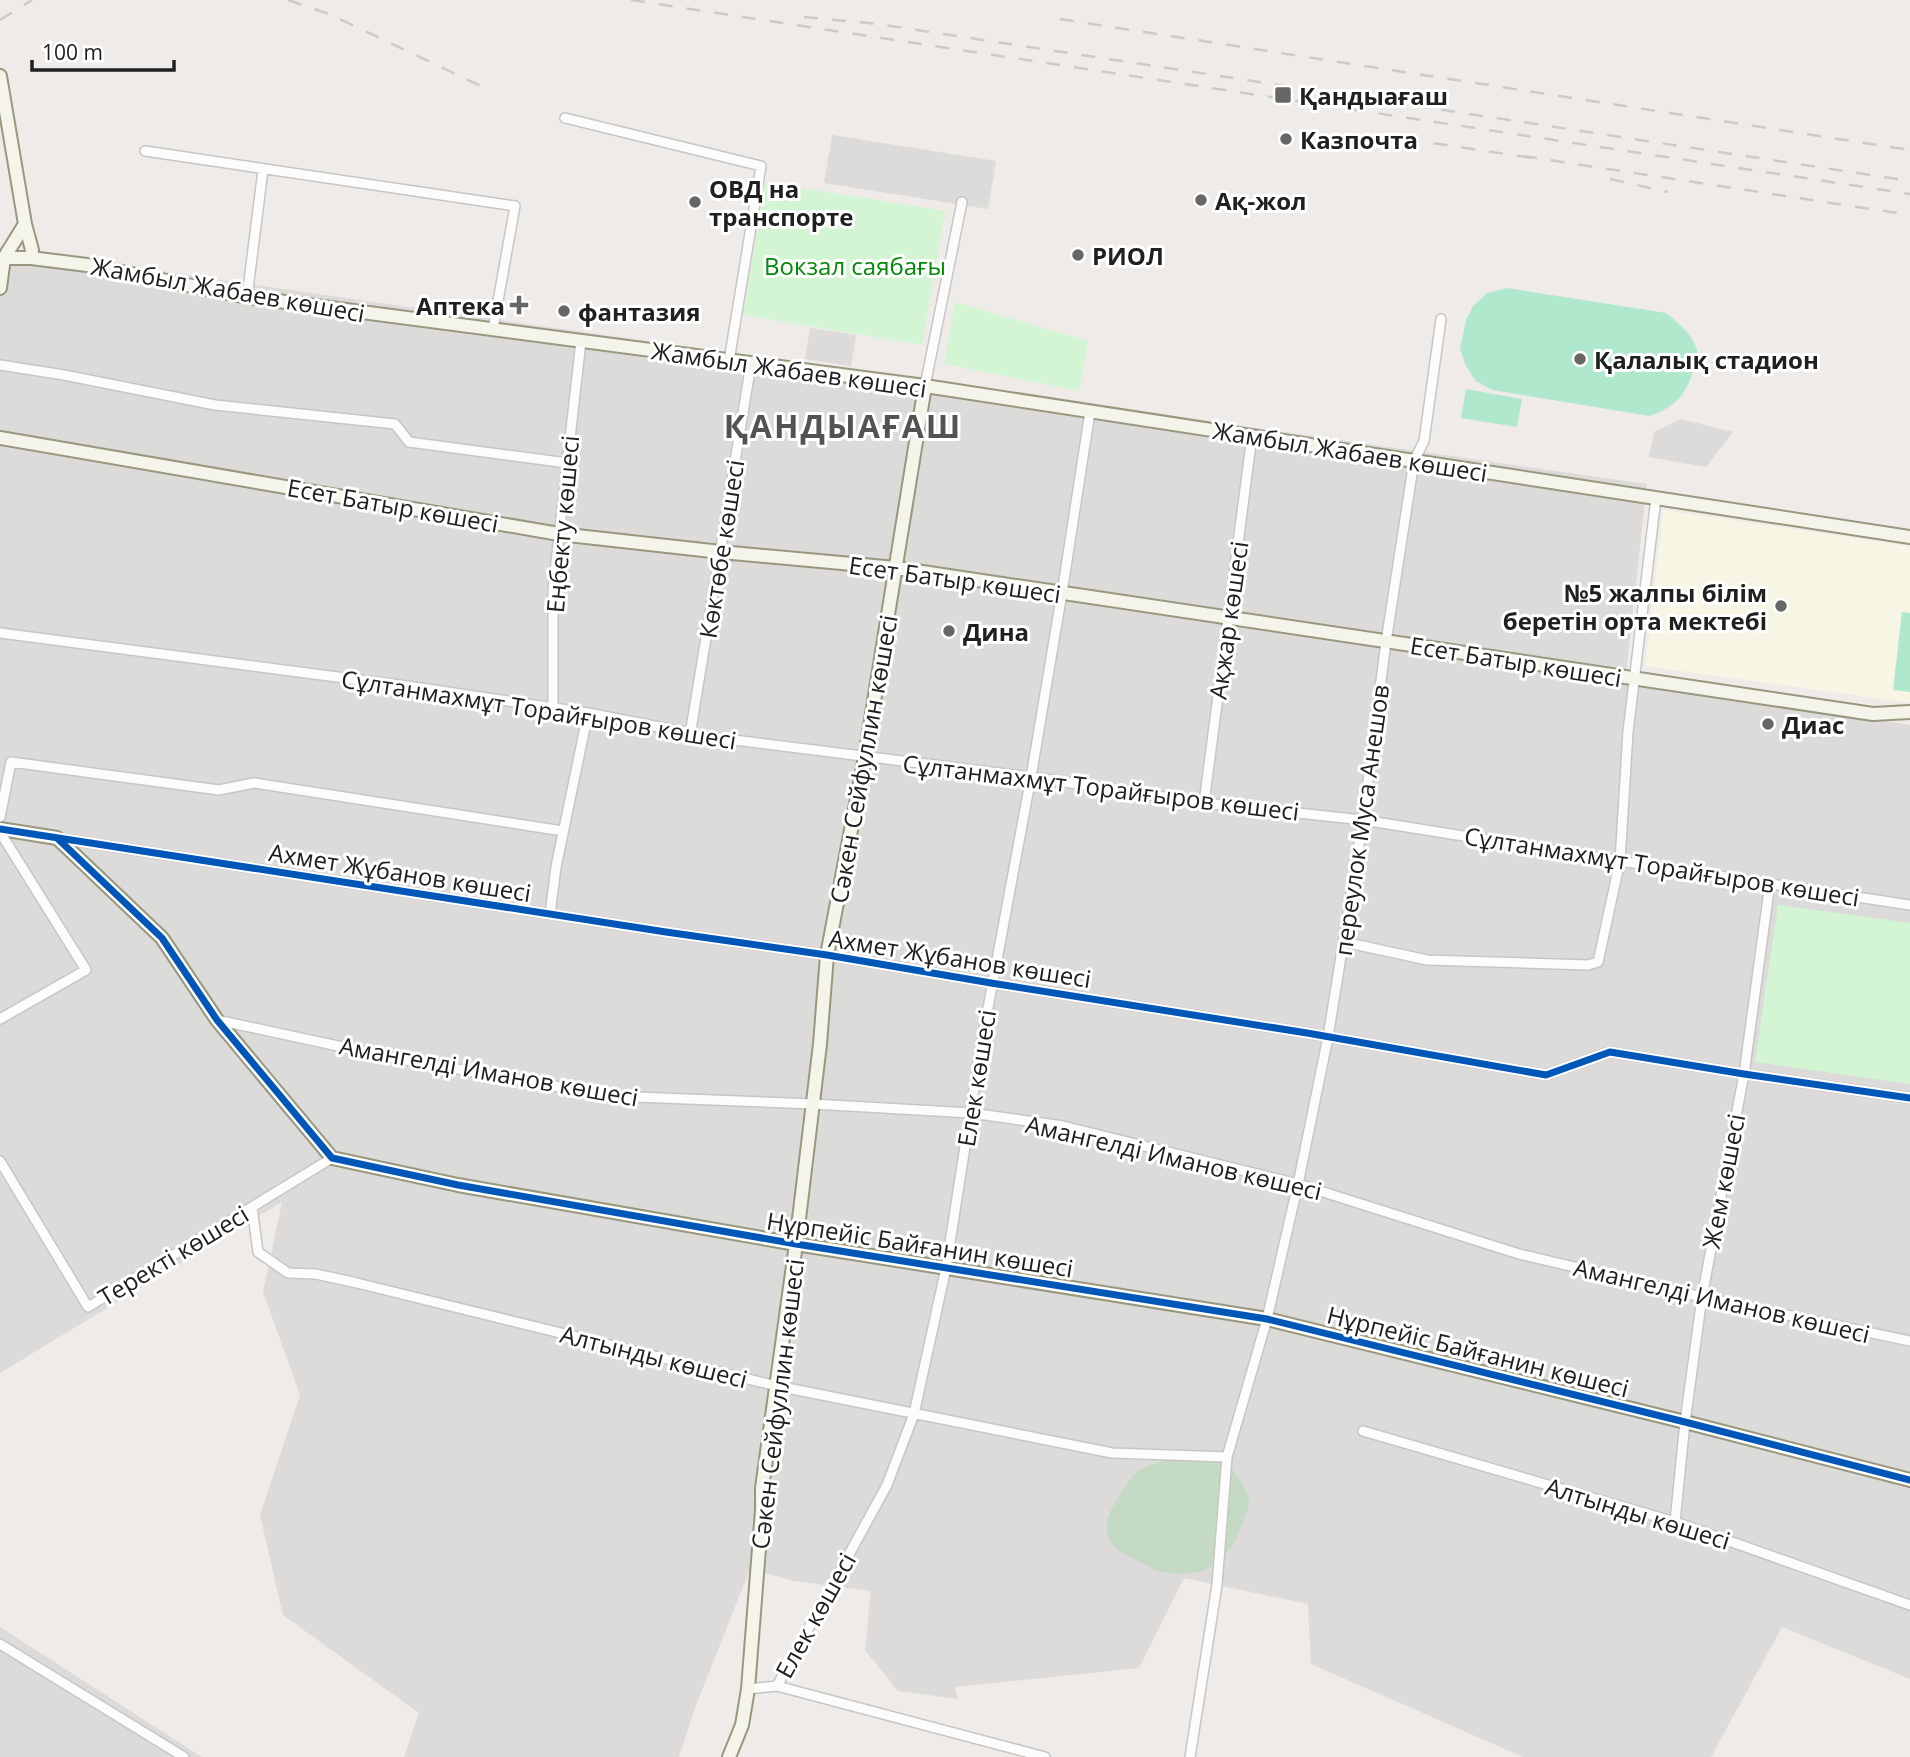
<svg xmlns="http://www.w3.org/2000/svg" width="1910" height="1757" viewBox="0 0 1910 1757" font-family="'Open Sans',sans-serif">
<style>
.residential{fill:#dddbda}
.education{fill:#f7f5e4}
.religious{fill:#dcdbda}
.cemetery{fill:#c5dac5}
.park{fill:#d4f5d3}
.pitch{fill:#b0e8ce}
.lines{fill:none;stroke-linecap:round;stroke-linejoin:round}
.street-casing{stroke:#c7c6c4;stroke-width:12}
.secondary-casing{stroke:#98987f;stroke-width:16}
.street{stroke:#fcfcfc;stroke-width:9}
.secondary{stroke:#f5f4eb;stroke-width:12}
.rail{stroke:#cbcbca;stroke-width:2.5;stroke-dasharray:14 14;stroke-linecap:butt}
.cycleway-casing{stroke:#fff;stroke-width:11}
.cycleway{stroke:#0057b8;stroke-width:7}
.poi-dot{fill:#686766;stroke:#fff;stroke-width:2.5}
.labels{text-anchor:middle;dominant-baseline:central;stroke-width:6;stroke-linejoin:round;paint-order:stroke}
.poi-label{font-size:24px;font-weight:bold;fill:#202020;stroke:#fff;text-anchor:start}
.park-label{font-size:24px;fill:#028906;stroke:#fff}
.street-label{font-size:24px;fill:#202020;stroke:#fff}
.district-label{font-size:32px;font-weight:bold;letter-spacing:2px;fill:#535353;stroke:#fff}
</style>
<rect width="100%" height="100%" fill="#eeebe8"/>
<path class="residential" d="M0 247 297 291 1647 484 1625 683 1910 725V1679L1782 1627 1711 1757H1523L1311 1664 1308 1604 1184 1578 1139 1668 955 1687 958 1699 898 1691 865 1650 871 1591 794 1581 750 1569 695 1708 679 1757H404L419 1713 283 1615 260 1515 300 1395 263 1292 282 1202 0 1373Z
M0 1627 202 1757H0Z"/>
<path class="education" d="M1663 510 1910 546V703L1645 666Z"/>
<path class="religious" d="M832 135 996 161 988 209 824 183Z
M810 328 856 335 851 366 805 359Z
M1681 419 1733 432 1706 467 1649 457 1654 432Z"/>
<path class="cemetery" d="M1170 1460C1183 1460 1209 1457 1220 1461 1235 1467 1245 1487 1250 1501 1242 1527 1234 1554 1208 1568 1197 1575 1167 1575 1155 1570 1152 1569 1149 1566 1146 1565 1131 1557 1109 1550 1107 1531 1105 1518 1113 1506 1119 1496 1135 1470 1140 1466 1170 1460Z"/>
<path class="park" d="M765 182 945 211 922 345 743 315Z
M955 302 1088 341 1079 391 944 364Z
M1778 905 1910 923V1084L1755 1062Z"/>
<path class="pitch" d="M1507 288 1666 313C1678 323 1693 334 1697 350 1698 355 1696 361 1694 366 1688 394 1676 406 1650 416L1492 390 1476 381 1466 366 1460 349 1466 320 1473 306 1487 293Z
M1466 389 1522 399 1517 427 1461 418Z
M1902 612 1910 613V692L1893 690Z"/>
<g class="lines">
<g class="street-casing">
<path id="street" d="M565 118 761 166 729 361
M145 151 515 206 493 329
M247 297 263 170
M0 365 64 375 215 405 395 424 409 442 567 463
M925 386 962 202
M0 633 414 687 588 713 710 737 1031 777 1204 803 1363 820 1620 861 1910 905
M553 709V589L581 341
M690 735 751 364
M1204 803 1252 436
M0 817 11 762 219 790 254 783 563 831
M0 832 86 970 0 1019
M58 838 666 932 827 955 991 983 1307 1033 1546 1075 1610 1052 1744 1074 1910 1098
M550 914 556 867 588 713
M1344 942 1427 960 1588 965 1598 962 1620 861 1628 732 1656 498
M217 1020 389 1057 611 1096 813 1104 971 1113 1063 1126 1298 1184 1519 1254 1702 1297 1910 1341
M0 1161 88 1307 332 1158
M252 1207 258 1252 288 1273 316 1274 357 1283 777 1386 1112 1453 1227 1457
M1363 1431 1675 1522 1910 1605
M1675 1522 1685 1422 1702 1297 1744 1074 1770 883
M0 1644 184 1757
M777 1686 1045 1757
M748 1689 777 1686 887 1485 914 1414 946 1268 980 1051 1031 777 1062 593 1090 412
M1190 1757 1217 1585 1227 1457 1267 1319 1298 1184 1328 1037 1363 820 1386 642 1414 461 1424 441 1441 319"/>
</g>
<g class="secondary-casing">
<path id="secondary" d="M0 76 25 224 4 258 0 288
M25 224 32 250 31 258
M4 258H31L87 265 247 297 925 386 1910 537
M0 438 559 534 721 552 896 568 1873 714 1910 712
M0 829 57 838 162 938 217 1020 332 1158 458 1185 796 1244 1267 1319 1685 1422 1910 1480
M729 1757 742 1725 748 1689 762 1510V1488L796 1244 820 1044 827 955 865 757 925 386"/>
</g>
<use href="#street" class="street"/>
<use href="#secondary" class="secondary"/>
<path class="rail" d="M288 0 329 14 485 88
M631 0 1910 194
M804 17 878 24 1910 181
M1060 19 1910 150
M0 20 32 0
M1406 139 1532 158
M1523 156 1910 215
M1610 179 1668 192"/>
<g class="cycleway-casing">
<path id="cycleway" d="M0 829 666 932 827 955 991 983 1307 1033 1546 1075 1610 1052 1744 1074 1910 1098
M57 838 162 938 217 1020 332 1158 458 1185 796 1244 1267 1319 1685 1422 1910 1480"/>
</g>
<use href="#cycleway" class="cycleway"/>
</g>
<g class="poi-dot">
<rect x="1274" y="86" width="18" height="18" rx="3.5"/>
<circle cx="1286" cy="139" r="7"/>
<circle cx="1201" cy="200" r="7"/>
<circle cx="695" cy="202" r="7"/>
<circle cx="1078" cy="255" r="7"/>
<path d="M515.5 294.5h7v7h7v7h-7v7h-7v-7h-7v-7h7z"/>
<circle cx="564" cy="311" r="7"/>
<circle cx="1580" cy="359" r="7"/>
<circle cx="1781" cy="606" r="7"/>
<circle cx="949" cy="631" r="7"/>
<circle cx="1768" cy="724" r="7"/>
</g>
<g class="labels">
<g class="poi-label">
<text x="1299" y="95">Қандыағаш</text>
<text x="1300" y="139">Казпочта</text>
<text x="709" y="188">ОВД на<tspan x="709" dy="28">транспорте</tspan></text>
<text x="1215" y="200">Ақ-жол</text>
<text x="1092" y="255">РИОЛ</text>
<text x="505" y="305" text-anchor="end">Аптека</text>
<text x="578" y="311">фантазия</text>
<text x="1594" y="359">Қалалық стадион</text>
<text x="1767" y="592" text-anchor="end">№5 жалпы білім<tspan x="1767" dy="28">беретін орта мектебі</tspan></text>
<text x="963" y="631">Дина</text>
<text x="1782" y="724">Диас</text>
</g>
<g class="park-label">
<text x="855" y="265">Вокзал саябағы</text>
</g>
<g class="street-label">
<text transform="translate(228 289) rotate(10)">Жамбыл Жабаев көшесі</text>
<text transform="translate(789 369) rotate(8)">Жамбыл Жабаев көшесі</text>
<text transform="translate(1350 451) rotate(9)">Жамбыл Жабаев көшесі</text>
<text transform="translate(393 505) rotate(10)">Есет Батыр көшесі</text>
<text transform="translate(562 524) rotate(-85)">Еңбекту көшесі</text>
<text transform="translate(721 549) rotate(-81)">Көктөбе көшесі</text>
<text transform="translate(955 579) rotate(8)">Есет Батыр көшесі</text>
<text transform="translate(1228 620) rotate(-82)">Ақжар көшесі</text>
<text transform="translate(1516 661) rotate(9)">Есет Батыр көшесі</text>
<text transform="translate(539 709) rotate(9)">Сұлтанмахмұт Торайғыров көшесі</text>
<text transform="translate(863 759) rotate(-80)">Сәкен Сейфуллин көшесі</text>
<text transform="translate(1101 787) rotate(7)">Сұлтанмахмұт Торайғыров көшесі</text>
<text transform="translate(1361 820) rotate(-82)">переулок Муса Анешов</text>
<text transform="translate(1662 866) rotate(9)">Сұлтанмахмұт Торайғыров көшесі</text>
<text transform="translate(400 872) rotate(9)">Ахмет Жұбанов көшесі</text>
<text transform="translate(960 958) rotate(9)">Ахмет Жұбанов көшесі</text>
<text transform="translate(489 1071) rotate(10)">Амангелді Иманов көшесі</text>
<text transform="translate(976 1078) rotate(-81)">Елек көшесі</text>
<text transform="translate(1174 1157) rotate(13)">Амангелді Иманов көшесі</text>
<text transform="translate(1723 1181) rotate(-79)">Жем көшесі</text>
<text transform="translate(920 1244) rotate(9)">Нұрпейіс Байғанин көшесі</text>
<text transform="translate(173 1255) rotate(-31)">Теректі көшесі</text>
<text transform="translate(1722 1300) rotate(13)">Амангелді Иманов көшесі</text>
<text transform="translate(1478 1351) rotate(14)">Нұрпейіс Байғанин көшесі</text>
<text transform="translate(654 1356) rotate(14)">Алтынды көшесі</text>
<text transform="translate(777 1404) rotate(-83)">Сәкен Сейфуллин көшесі</text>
<text transform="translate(1638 1513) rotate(17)">Алтынды көшесі</text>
<text transform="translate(815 1615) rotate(-61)">Елек көшесі</text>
</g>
<g class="district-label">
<text x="843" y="425">ҚАНДЫАҒАШ</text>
</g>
</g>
<path d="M32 60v10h142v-10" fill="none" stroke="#202020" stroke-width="3.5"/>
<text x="42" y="60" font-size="21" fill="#202020" stroke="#ffffff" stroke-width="5" paint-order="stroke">100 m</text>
</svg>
